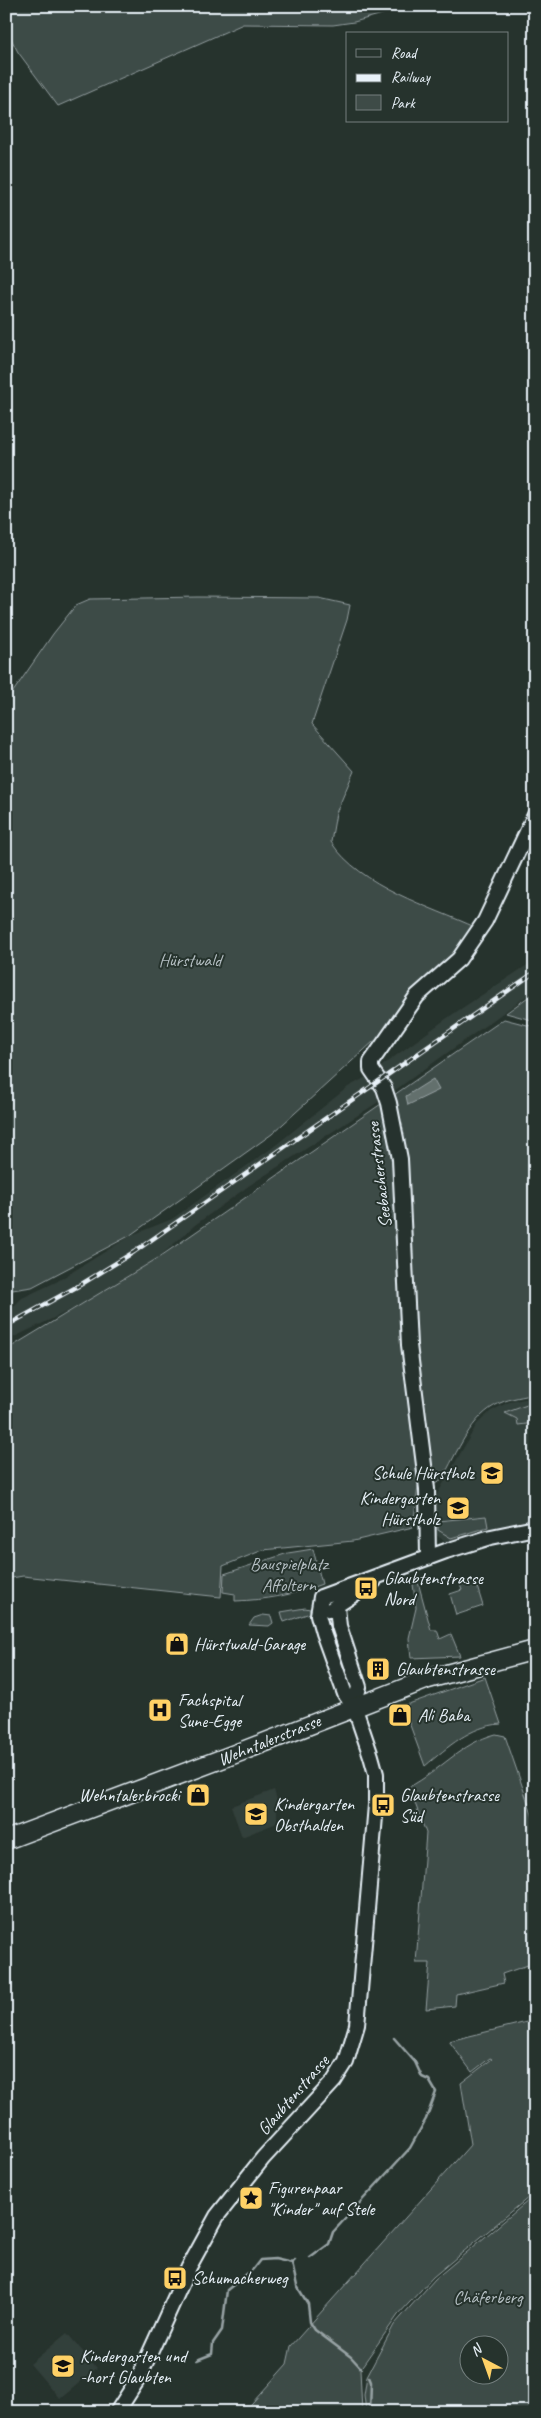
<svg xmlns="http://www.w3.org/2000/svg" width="541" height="2418" viewBox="0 0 541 2418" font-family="Caveat,sans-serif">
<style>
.built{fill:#333f3a}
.green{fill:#3e4b47;stroke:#939ea0;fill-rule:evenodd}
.water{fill:#636f6d;stroke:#98a3a5}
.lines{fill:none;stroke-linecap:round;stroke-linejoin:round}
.stream{stroke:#98a3a5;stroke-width:2.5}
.minor-casing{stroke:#e8f1f8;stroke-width:18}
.major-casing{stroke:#e8f1f8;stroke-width:21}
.minor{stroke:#26332d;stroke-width:14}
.major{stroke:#26332d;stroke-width:18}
.rail-casing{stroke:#e8f1f8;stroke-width:4.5}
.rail{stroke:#26332d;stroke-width:2.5;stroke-dasharray:8;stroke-linecap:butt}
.labels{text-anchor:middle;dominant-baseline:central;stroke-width:4;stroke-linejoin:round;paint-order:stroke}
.park-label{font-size:18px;fill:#b5bfc3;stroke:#26332d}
.street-label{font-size:18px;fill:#e8f1f8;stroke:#26332d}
.poi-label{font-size:18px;fill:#e8f1f8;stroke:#26332d;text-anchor:start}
</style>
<rect width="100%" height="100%" fill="#26332d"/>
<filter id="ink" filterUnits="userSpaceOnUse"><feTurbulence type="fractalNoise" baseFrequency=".02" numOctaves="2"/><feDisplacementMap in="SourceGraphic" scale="10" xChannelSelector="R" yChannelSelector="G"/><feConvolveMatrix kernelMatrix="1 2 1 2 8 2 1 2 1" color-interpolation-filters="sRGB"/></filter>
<g filter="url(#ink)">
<path class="built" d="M535 960V990L394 1091 387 1086 379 1068 450 1016Z
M368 1076 383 1099 250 1185 195 1225 158 1258 87 1302 6 1341V1314L22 1298 56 1282 132 1235 172 1219 272 1148 348 1087Z
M535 1397V1519L482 1530 446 1542 436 1535 434 1500 477 1424 491 1411 509 1402Z
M274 1790 277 1800V1823L242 1837 231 1806Z
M67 2333 97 2368 60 2399 30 2364Z"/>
<path class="green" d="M13 6H411L354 22 333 25 243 24 58 106 18 52 8 33Z
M198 597 319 598 350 605 347 620 312 724 354 771 336 813 331 842C361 887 429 906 477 928L378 1042 374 1041 272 1134 129 1236 32 1287 6 1291V702L53 634 76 605 90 599Z
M535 992V1021L506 1013Z
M504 1019 535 1027V1394C523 1397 511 1398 500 1403 471 1415 457 1453 442 1479L435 1484 418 1486 413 1527 353 1541 263 1550 223 1566 221 1597 23 1576 6 1579V1350L158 1258Z
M535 1402V1423L518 1425 517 1419 505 1413Z
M486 1516 488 1527 451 1538 438 1530V1521Z
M313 1549 322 1584C293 1595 266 1600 235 1601V1594L223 1592 224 1574 288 1553Z
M475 1580 483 1606 456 1615 450 1594 462 1590 460 1585Z
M418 1582 431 1630H437L440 1639 451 1634 460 1656 411 1658 409 1638 416 1608 413 1584Z
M305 1608 310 1609V1613L284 1622 281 1612Z
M263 1615 271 1616 273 1623 269 1626 249 1625 254 1618Z
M485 1677 501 1724C470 1726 448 1747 425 1766L403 1706Z
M496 1734 505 1736 535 1823V1985L531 1964 502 1974 504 1983 456 1994 455 2006 426 2009 430 1963H416L426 1833 409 1787C440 1771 461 1743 496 1734Z
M535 2020V2192L433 2277 398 2315 360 2369 362 2412H244L287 2364 291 2346 471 2144 461 2083 492 2059 490 2058 472 2072 449 2041Z
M535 2195V2412H366L364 2395 367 2376 394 2325 435 2279ZM468 2346H498V2376H468Z"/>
<path class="water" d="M433 1079 439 1090 408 1105 406 1096Z"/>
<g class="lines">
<path class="stream" d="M310 2258 329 2244 333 2232 410 2148 426 2119 436 2092 429 2080 422 2077 415 2062 394 2038
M295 2260 292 2263 297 2286 308 2304 310 2322 315 2330 351 2357 361 2368
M197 2360 212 2354 213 2343 222 2330 227 2290 253 2269 260 2260 275 2259 292 2263
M369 2377 371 2382 370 2412"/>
<g class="minor-casing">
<path id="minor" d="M428 1558 427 1489 409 1345 400 1159 389 1103 384 1088 371 1069V1062L417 996 459 959 485 921 535 815
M321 1597 446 1551 491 1537 535 1528
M337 1607 339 1626 359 1687 354 1706
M330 1610 374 1581
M117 2412 138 2379 189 2267 217 2216 263 2158 334 2081 346 2062 357 2025 376 1805V1774L371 1756 354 1706 345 1694 323 1633 318 1615 321 1597"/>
</g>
<g class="major-casing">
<path id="major" d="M6 1840 240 1752 428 1679 535 1650"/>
</g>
<use href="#minor" class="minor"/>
<use href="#major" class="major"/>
<g class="rail-casing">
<path id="rail" d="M6 1326 80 1285 134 1252 535 972"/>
</g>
<use href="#rail" class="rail"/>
</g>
</g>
<defs>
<g id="school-square" transform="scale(1.25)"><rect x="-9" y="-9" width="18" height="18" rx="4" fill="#ffd166" stroke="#26332d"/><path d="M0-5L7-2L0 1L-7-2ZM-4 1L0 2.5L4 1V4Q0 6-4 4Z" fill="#111"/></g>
<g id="bus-square" transform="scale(1.25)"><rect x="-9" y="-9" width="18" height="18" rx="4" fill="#ffd166" stroke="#26332d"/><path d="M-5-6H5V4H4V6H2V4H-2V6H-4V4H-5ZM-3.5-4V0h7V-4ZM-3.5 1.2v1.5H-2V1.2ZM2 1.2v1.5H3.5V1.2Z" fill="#111"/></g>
<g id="shop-square" transform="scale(1.25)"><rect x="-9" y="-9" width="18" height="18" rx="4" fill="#ffd166" stroke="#26332d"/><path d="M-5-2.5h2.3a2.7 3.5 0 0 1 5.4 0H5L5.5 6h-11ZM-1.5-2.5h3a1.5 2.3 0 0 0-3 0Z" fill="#111"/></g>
<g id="building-square" transform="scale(1.25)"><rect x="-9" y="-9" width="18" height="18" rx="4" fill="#ffd166" stroke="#26332d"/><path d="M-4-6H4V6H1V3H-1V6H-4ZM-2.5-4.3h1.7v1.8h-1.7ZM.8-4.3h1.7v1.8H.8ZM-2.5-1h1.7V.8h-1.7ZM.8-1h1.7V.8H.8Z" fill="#111"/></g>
<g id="hospital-square" transform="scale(1.25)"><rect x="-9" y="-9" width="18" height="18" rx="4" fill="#ffd166" stroke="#26332d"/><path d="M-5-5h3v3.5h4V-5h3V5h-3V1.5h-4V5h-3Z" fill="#111"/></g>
<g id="sight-square" transform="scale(1.25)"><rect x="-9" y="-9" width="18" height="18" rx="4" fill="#ffd166" stroke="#26332d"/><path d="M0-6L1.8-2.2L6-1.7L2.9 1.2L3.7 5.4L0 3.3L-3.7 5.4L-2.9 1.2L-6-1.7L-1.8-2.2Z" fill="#111"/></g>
</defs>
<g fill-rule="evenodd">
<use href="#school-square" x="492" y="1473"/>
<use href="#school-square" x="458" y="1508"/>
<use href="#bus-square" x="366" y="1588"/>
<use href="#shop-square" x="177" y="1644"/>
<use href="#building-square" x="378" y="1669"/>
<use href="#hospital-square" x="160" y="1710"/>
<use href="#shop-square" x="400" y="1715"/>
<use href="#shop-square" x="198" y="1795"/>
<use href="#bus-square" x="383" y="1805"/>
<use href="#school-square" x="256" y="1814"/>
<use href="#sight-square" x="251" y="2198"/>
<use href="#bus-square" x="175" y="2278"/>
<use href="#school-square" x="63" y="2366"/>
</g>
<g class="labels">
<g class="park-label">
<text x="190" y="960">Hürstwald</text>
<text x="289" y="1564">Bauspielplatz<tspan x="289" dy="21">Affoltern</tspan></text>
<text x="488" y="2297">Chäferberg</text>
</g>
<g class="street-label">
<text transform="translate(379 1175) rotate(-97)">Seebacherstrasse</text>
<text transform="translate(269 1740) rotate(-22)">Wehntalerstrasse</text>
<text transform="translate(293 2095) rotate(-49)">Glaubtenstrasse</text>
</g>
<g class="poi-label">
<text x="474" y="1473" text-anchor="end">Schule Hürstholz</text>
<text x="440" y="1498" text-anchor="end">Kindergarten<tspan x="440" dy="21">Hürstholz</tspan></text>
<text x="384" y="1578">Glaubtenstrasse<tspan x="384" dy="21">Nord</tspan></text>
<text x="194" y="1644">Hürstwald-Garage</text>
<text x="396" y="1669">Glaubtenstrasse</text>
<text x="178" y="1700">Fachspital<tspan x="178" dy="21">Sune-Egge</tspan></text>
<text x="418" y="1715">Ali Baba</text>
<text x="180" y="1795" text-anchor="end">Wehntalerbrocki</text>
<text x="400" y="1795">Glaubtenstrasse<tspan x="400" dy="21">Süd</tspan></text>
<text x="274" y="1804">Kindergarten<tspan x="274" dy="21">Obsthalden</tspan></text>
<text x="268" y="2188">Figurenpaar<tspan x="268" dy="21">"Kinder" auf Stele</tspan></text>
<text x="192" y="2278">Schumacherweg</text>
<text x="80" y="2356">Kindergarten und<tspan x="80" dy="21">-hort Glaubten</tspan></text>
</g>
</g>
<rect width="541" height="2418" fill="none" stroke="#26332d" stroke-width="25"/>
<rect x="12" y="12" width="516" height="2393" fill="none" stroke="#e8f1f8" stroke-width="2" filter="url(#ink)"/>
<rect x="346" y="32" width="162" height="90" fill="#26332d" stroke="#747f7e"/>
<rect x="356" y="49" width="25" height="8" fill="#26332d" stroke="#747f7e"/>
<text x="391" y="58" font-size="15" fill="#e8f1f8">Road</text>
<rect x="356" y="74" width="25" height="8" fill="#e8f1f8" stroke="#747f7e"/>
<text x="391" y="82" font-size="15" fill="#e8f1f8">Railway</text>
<rect x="356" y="95" width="25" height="15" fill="#3e4b47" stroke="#747f7e"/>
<text x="391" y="108" font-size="15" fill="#e8f1f8">Park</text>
<g transform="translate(484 2360) rotate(319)"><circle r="24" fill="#26332d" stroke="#747f7e"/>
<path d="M0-4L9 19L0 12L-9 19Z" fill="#ffd166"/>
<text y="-8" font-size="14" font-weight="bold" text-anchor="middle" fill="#e8f1f8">N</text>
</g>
</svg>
